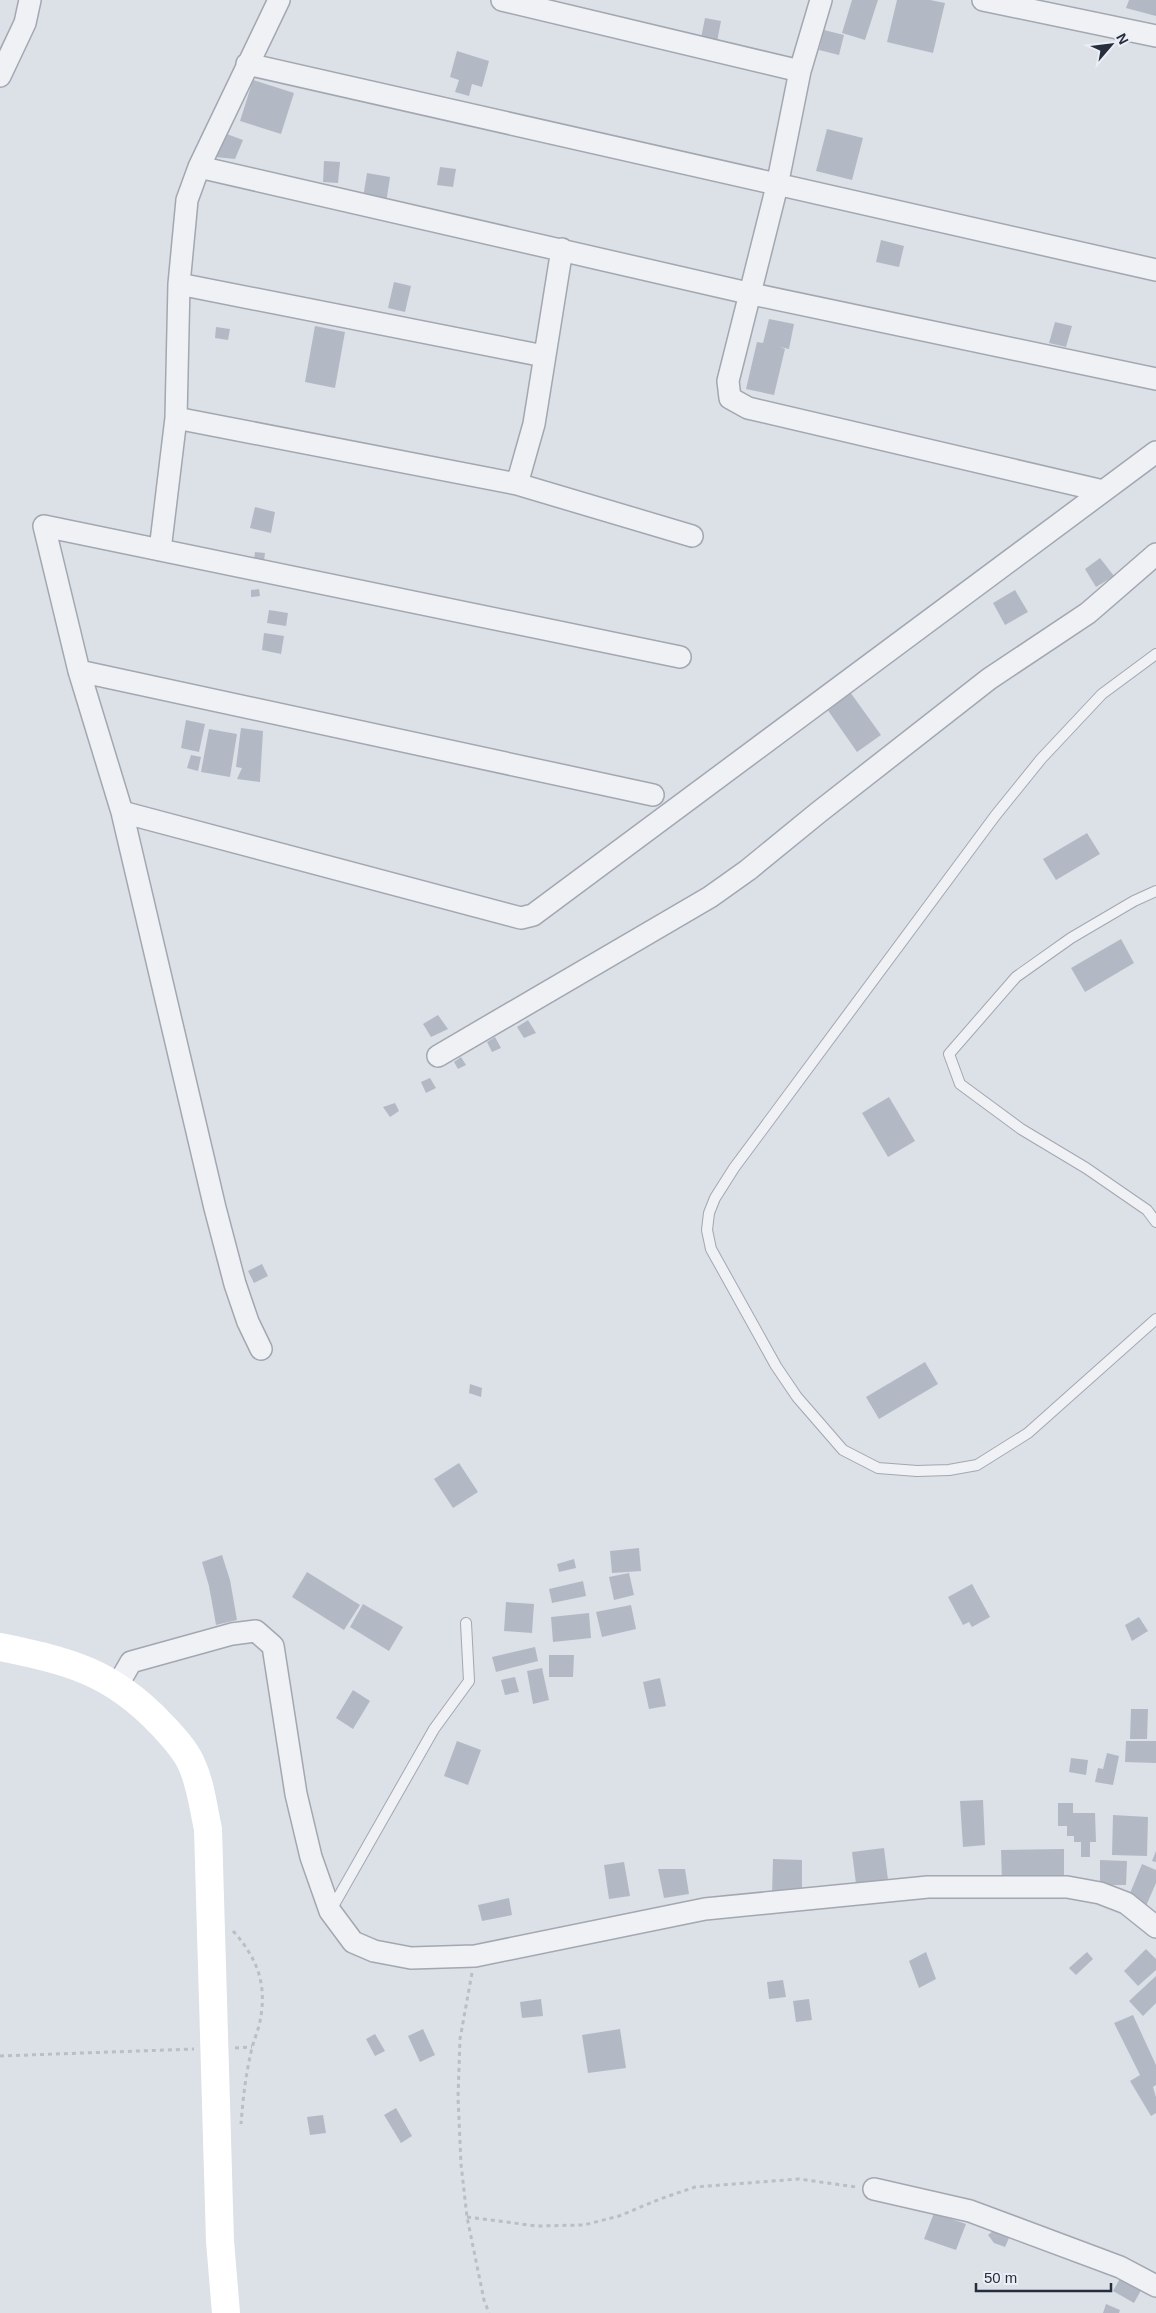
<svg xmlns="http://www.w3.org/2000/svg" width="1156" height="2313" viewBox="0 0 1156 2313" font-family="Arial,sans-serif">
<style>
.building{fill:#b3b9c4}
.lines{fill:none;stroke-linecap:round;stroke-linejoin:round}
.lane-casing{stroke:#a2a7b1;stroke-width:12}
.street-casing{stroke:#a2a7b1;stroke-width:24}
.path{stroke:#bbbec5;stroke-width:3;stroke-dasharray:4 4;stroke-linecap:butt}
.lane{stroke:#eff1f5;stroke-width:10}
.street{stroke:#eff1f5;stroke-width:21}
.secondary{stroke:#fff;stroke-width:28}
</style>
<rect width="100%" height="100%" fill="#dce0e7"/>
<path class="building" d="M852 0H878L865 40 842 33Z
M897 0H930L945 3 933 53 887 42Z
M1129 0H1156V16L1126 8Z
M705 18 721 21 716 47 700 43Z
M824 30 844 35 839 55 819 50Z
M457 51 489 61 482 87 472 84 469 96 455 92 459 80 450 77Z
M253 80 294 93 281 134 240 121Z
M827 129 863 138 852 180 816 171Z
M224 133 243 140 235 159 215 157Z
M324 161 340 162 338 183 323 182Z
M440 167 456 169 453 187 437 185Z
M367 173 390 177 386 203 363 198Z
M881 240 904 246 899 267 876 262Z
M394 282 411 286 405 312 388 308Z
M769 319 794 324 789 349 780 347 785 349 774 395 746 389 757 342 763 343Z
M1055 322 1072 326 1066 347 1049 343Z
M315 326 345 332 335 388 305 382Z
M216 327 230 329 228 340 215 338Z
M255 507 275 512 271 533 250 528Z
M255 552 265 553 264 561 254 560Z
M1100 558 1114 576 1096 587 1085 569Z
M259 589 260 596 251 597V590Z
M1015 590 1028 612 1005 625 993 603Z
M269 610 288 613 286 626 267 623Z
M264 633 284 636 281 654 262 650Z
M850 692 881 735 857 752 827 709Z
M186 720 205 724 199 752 181 748Z
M241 728 263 731 260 782 237 779 242 768 236 767Z
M209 729 237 734 230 777 201 772Z
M191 755 201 757 198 771 187 768Z
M1087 833 1100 854 1056 880 1043 859Z
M1121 939 1134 963 1085 992 1071 968Z
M438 1015 448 1029 431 1037 423 1024Z
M528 1020 536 1033 524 1038 517 1027Z
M495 1037 501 1048 492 1052 487 1042Z
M461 1057 466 1065 458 1069 454 1062Z
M430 1078 436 1088 426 1093 421 1082Z
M889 1097 915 1141 888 1157 862 1113Z
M395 1103 399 1111 390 1117 383 1107Z
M262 1264 268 1276 254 1283 248 1271Z
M925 1362 938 1384 879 1419 866 1397Z
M470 1384 482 1388 481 1397 469 1393Z
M459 1463 478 1492 453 1508 434 1479Z
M639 1548 641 1571 612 1573 610 1551Z
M222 1555 230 1580 237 1620 216 1625 209 1586 202 1562Z
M574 1559 576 1568 559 1572 557 1564Z
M307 1572 360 1605 344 1630 292 1597Z
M629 1573 634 1595 614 1600 609 1577Z
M583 1581 586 1596 552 1603 549 1589Z
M972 1584 990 1617 972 1627 969 1622 963 1625 948 1597Z
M506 1602 534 1604 532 1633 504 1631Z
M363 1604 403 1627 389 1651 350 1627Z
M631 1605 636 1629 602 1637 596 1612Z
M589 1613 591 1638 553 1642 551 1617Z
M1139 1617 1148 1631 1132 1641 1125 1625Z
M535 1647 538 1661 496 1672 492 1657Z
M549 1655H574L573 1677H549Z
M542 1668 549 1700 533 1704 527 1671Z
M515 1677 519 1692 505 1695 501 1680Z
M660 1678 666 1706 649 1709 643 1682Z
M353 1690 370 1701 353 1729 336 1718Z
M1131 1709H1148L1147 1739H1130Z
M457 1741 481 1750 468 1785 444 1776Z
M1126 1741H1156V1763L1125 1762Z
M1107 1753 1119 1756 1113 1785 1095 1782 1098 1768 1103 1769Z
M1071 1758 1088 1760 1086 1775 1069 1772Z
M983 1800 985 1845 963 1847 960 1801Z
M1058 1803H1073V1813H1095L1096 1842H1090V1857H1081V1842H1074V1836H1067V1826H1058Z
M1113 1815 1148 1817 1147 1856 1112 1855Z
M884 1848 888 1880 856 1884 852 1852Z
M1064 1849V1880L1002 1881 1001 1850Z
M1156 1851V1862L1152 1861Z
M773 1859 802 1860V1895L772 1894Z
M1100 1860 1127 1861 1126 1885H1100Z
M624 1862 630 1896 609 1899 604 1865Z
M1142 1864 1156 1870V1883L1146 1906 1128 1898Z
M658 1869H685L689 1894 664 1898Z
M509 1898 512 1915 482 1921 478 1905Z
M1146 1949 1156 1959V1970L1138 1986 1124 1971Z
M926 1952 936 1979 919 1988 909 1961Z
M1087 1952 1093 1959 1076 1975 1069 1968Z
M1156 1976V2003L1143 2016 1129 2001Z
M783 1980 786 1997 769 1999 767 1982Z
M541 1999 543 2016 522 2018 520 2002Z
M809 1999 812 2020 796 2022 793 2001Z
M1133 2015 1156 2065V2085L1153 2087 1156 2097V2113L1151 2116 1130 2081 1140 2075 1114 2023Z
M423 2029 435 2055 420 2062 408 2036Z
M620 2029 626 2068 588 2073 582 2035Z
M375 2034 385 2051 375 2056 366 2039Z
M396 2108 412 2136 401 2143 384 2115Z
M323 2115 326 2133 310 2135 307 2117Z
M934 2213 966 2224 956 2250 924 2239Z
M998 2227 1002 2229 1000 2234 1009 2238 1005 2247 994 2243 988 2235Z
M1123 2273 1144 2285 1134 2303 1113 2291Z
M1106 2304 1120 2310 1119 2313H1103Z"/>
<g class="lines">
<g class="lane-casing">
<path id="lane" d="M1156 654 1102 694 1041 759 995 816 734 1168 715 1198 709 1213 707 1230 711 1249 776 1366 797 1397 843 1450 878 1468 917 1471 949 1470 977 1465 1028 1433 1156 1319
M1156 891 1134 901 1071 938 1016 977 949 1054 960 1084 1021 1129 1086 1168 1147 1210 1156 1222
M331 1910 434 1729 469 1681 466 1623"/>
</g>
<g class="street-casing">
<path id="street" d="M502 0 800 71
M821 0 800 71 777 186 728 381 730 398 748 408 1103 491
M983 0 1156 36
M247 64 1156 270
M0 76 25 23 30 0
M199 167 752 294 1156 379
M179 284 544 356
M176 418 517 484 692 536
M517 484 534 424 562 249
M160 550 176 418 179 284 187 200 199 167 279 0
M79 671 653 795
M122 812 521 918 533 915 1156 452
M438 1056 710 897 748 870 819 812 989 679 1088 613 1156 554
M261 1349 248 1322 235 1284 215 1208 122 812 79 671 44 526 680 657
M117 1686 131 1662 232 1634 256 1631 273 1646 296 1794 311 1857 330 1911 353 1942 374 1951 411 1958 475 1956 705 1909 928 1887H1067L1100 1893 1126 1903 1156 1927
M874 2189 970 2211 1120 2267 1156 2286"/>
</g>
<path class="path" d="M233 1931C259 1960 268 1987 259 2026 257 2033 254 2040 252 2048 246 2072 243 2098 241 2124
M472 1973 460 2039 458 2097 461 2164 467 2217 484 2300 489 2313
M235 2048 252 2047
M0 2056 194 2049
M467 2217 537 2226 584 2225 619 2216 660 2199 695 2187 799 2179 856 2187"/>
<use href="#lane" class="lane"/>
<use href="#street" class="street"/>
<path class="secondary" d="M0 1647C68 1661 111 1671 161 1724 172 1736 184 1748 191 1763 201 1784 203 1807 208 1829L220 2241 226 2313"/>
</g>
<g transform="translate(1111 45) rotate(62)" stroke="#ebeff5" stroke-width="4" paint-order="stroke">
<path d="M0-4L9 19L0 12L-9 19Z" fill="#262e3d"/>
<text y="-8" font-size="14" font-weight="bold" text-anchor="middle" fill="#262e3d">N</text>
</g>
<path d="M976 2283v8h135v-8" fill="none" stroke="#262e3d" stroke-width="2.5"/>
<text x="984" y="2283" font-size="15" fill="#262e3d" stroke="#ebeff5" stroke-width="4" paint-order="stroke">50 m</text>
</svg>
